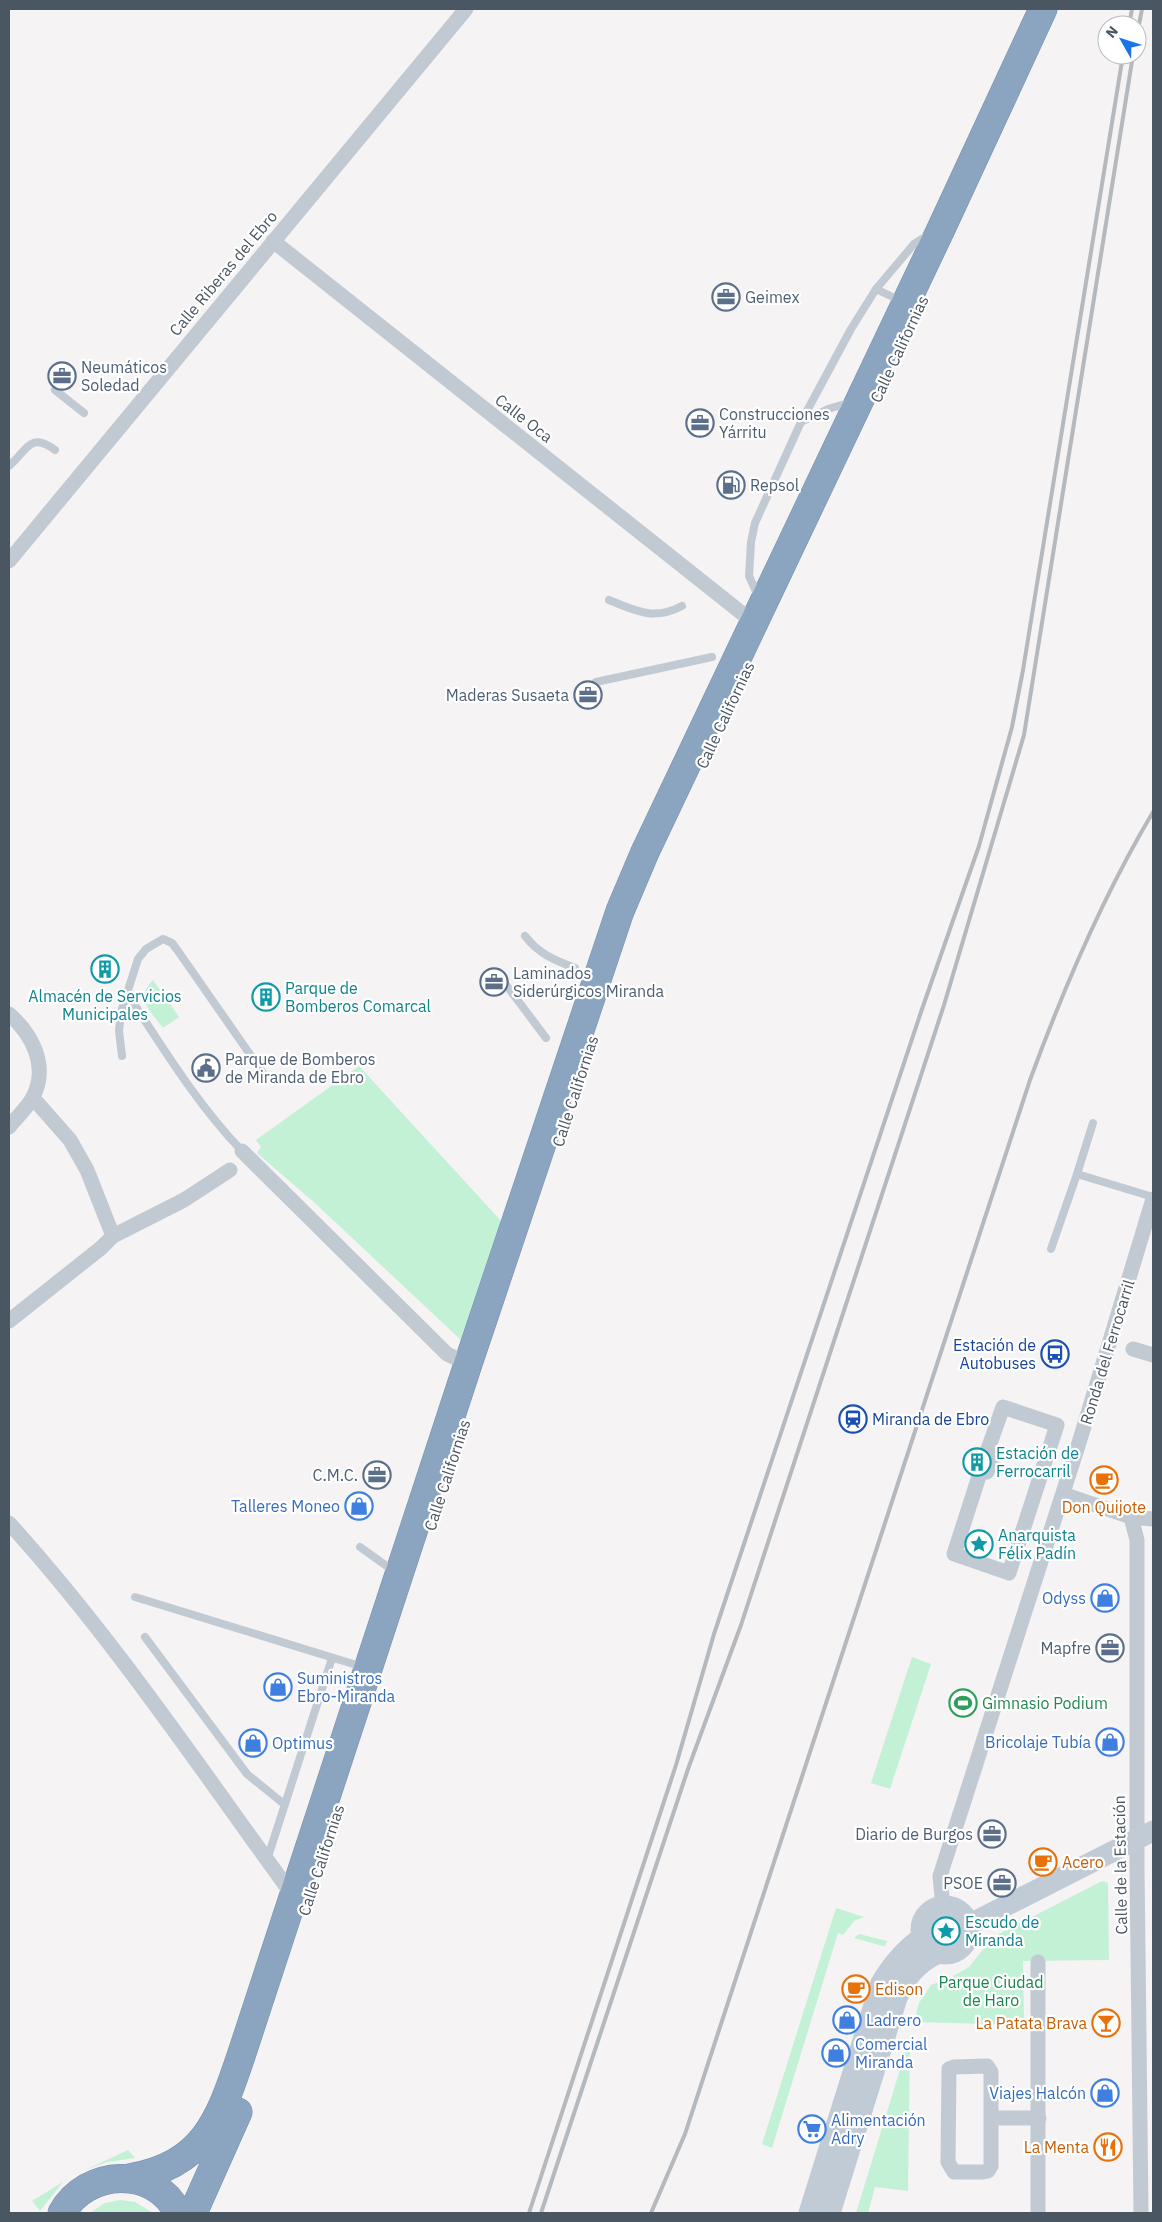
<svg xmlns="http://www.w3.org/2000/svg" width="1162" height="2222" viewBox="0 0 1162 2222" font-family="'IBM Plex Sans',sans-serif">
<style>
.green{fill:#c3f1d5}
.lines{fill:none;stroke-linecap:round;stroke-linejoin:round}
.highway-casing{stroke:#7690ad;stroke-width:29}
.lane{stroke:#c1cad2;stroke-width:8}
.street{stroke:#c1cad2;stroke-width:15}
.secondary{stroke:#c1cbd6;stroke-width:21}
.highway{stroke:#8ba5c1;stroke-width:28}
.rail{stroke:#b5b8bd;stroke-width:4}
.labels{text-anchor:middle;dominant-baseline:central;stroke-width:4.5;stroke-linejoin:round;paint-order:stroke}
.street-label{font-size:16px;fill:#4a5661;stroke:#fff}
.service-label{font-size:16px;fill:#4e5e75;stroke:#fff;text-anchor:start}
.culture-label{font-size:16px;fill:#0d838f;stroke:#fff;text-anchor:start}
.transit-label{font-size:16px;fill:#164399;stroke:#fff;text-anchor:end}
.shop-label{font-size:16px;fill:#366cbe;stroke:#fff;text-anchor:start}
.food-label{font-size:16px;fill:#c56008;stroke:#fff;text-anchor:start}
.leisure-label{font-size:16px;fill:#27864d;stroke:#fff;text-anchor:start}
.park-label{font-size:16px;fill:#17864f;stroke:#fff}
</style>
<rect width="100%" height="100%" fill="#f5f3f3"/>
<path class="green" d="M153 980 179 1017 163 1028C151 1011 134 999 153 980Z
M359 1066 502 1222 462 1341 316 1204 257 1153 261 1147 256 1140Z
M912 1657 931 1664 890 1789 871 1783Z
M1102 1881 1108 1883 1109 1960 1023 1961 1024 2025 914 2022 919 2003 931 1985 950 1978 969 1967 993 1937Z
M836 1908 864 1917 854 1921 843 1935 838 1933 772 2148 762 2144Z
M859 1934 887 1941 885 1946H883L854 1938Z
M910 2037 908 2191 875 2187 868 2213H856Z
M128 2150 135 2158 107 2162 85 2170Z
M63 2182 40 2211 32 2201Z
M120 2200 135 2202 153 2213H90L105 2203Z"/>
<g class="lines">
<g class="highway-casing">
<path id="highway" d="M129 2178C204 2165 219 2121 241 2056L468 1364 620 911 645 852 941 229 1043 9
M62 2213C86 2169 155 2165 178 2213
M193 2213 238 2112"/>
</g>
<path class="lane" d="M876 289 901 301
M55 390 84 413
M801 422 828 409 852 402
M9 466C27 451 30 431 55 450
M759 598 749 576 751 542 755 523 801 422 851 329 876 289 914 244 930 234
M609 600C637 611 653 621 682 606
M596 682 712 657
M525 936C539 954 554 960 575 968
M504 982 546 1038
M127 993C163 1048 197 1104 242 1151
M122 1056 119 1031 121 1012 138 959 146 949 163 939 172 943 178 951 263 1073
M1077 1174 1093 1123
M1051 1249 1077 1174 1153 1197
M360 1547 395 1572
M135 1597 363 1667
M145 1637 247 1774 284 1804
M267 1860 332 1658"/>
<path class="street" d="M273 241 753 622
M9 561 466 9
M9 1014C32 1034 49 1066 33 1097 28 1107 17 1117 9 1127
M33 1098 70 1140 87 1170 113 1236
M242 1151 447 1354 468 1364
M9 1321 101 1248 113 1236 184 1200 230 1170
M1133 1349 1153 1355
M1003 1407 1057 1425 1009 1573 954 1554 981 1470 987 1472 994 1454 987 1452Z
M1063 1494 1131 1517 1153 1519
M1131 1517 1137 1540V1865L1141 2213
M9 1523C114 1639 202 1771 294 1897
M943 1907 940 1876 1078 1446 1153 1199
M1038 1962V2213
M987 2066 991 2072V2166L988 2171 983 2172H954L948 2162 949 2069 954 2067Z
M991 2118H1039"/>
<path class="secondary" d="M921 1930a24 24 0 1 1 48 0a24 24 0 1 1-48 0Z
M968 1925 1153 1831
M809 2213 881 1983C891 1966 906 1948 923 1937
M830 2213 897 1998C907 1976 916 1964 938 1953"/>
<use href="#highway" class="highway"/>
<path class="rail" d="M1129 25 1132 9
M1137 35 1142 9
M529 2213 676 1765 714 1634 921 1012 979 846 1012 727 1023 670 1123 55
M541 2213 688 1769 741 1625 944 1005 1024 735 1133 55
M651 2213 685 2134 1030 1080C1064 987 1103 896 1153 812"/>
</g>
<defs>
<g id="office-ring" transform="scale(1.4375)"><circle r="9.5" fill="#fff" stroke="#5c6f8a" stroke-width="1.5"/><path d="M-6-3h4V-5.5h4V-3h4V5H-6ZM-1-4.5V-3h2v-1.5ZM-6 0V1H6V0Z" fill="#5c6f8a"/></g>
<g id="fuel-ring" transform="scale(1.4375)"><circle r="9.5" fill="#fff" stroke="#5c6f8a" stroke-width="1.5"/><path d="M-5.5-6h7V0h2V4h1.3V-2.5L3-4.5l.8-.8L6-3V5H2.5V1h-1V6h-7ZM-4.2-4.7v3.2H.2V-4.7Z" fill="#5c6f8a"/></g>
<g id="building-ring" transform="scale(1.4375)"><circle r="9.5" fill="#fff" stroke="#0f9aa8" stroke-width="1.5"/><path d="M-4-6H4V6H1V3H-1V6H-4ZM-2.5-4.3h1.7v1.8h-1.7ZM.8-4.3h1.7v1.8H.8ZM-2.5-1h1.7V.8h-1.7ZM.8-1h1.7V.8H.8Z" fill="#0f9aa8"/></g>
<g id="civic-ring" transform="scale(1.4375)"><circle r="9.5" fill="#fff" stroke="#5c6f8a" stroke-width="1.5"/><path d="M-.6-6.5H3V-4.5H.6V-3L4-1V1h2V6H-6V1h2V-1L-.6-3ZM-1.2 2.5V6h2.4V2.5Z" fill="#5c6f8a"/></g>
<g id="bus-ring" transform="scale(1.4375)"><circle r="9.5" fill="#fff" stroke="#1a4fb4" stroke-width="1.5"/><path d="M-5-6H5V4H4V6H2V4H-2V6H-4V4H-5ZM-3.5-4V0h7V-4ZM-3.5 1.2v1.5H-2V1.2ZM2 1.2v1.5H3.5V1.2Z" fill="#1a4fb4"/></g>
<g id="station-ring" transform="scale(1.4375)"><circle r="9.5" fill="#fff" stroke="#1a4fb4" stroke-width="1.5"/><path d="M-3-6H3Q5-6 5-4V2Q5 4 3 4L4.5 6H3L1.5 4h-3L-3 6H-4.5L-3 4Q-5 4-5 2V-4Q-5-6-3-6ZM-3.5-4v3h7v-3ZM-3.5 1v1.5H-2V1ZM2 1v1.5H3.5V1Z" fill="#1a4fb4"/></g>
<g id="cafe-ring" transform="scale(1.4375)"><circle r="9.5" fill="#fff" stroke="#e8710a" stroke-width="1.5"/><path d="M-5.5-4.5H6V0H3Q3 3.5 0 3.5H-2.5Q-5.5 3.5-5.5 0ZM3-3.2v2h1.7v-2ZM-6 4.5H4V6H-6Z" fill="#e8710a"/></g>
<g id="shop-ring" transform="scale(1.4375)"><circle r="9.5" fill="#fff" stroke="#3f7fe0" stroke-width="1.5"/><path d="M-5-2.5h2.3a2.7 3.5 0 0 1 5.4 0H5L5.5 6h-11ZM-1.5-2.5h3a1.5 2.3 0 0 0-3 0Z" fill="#3f7fe0"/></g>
<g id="sight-ring" transform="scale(1.4375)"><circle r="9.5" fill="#fff" stroke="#0f9aa8" stroke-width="1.5"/><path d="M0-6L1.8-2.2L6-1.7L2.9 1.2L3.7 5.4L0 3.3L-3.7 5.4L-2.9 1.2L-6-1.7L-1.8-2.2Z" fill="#0f9aa8"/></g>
<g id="stadium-ring" transform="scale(1.4375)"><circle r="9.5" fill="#fff" stroke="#2e9e5b" stroke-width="1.5"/><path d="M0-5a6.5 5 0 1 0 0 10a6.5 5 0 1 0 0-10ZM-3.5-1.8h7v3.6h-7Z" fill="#2e9e5b"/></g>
<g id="bar-ring" transform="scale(1.4375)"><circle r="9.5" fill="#fff" stroke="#e8710a" stroke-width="1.5"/><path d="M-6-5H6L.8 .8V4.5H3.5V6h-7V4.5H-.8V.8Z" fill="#e8710a"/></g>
<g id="supermarket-ring" transform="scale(1.4375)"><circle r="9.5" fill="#fff" stroke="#3f7fe0" stroke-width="1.5"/><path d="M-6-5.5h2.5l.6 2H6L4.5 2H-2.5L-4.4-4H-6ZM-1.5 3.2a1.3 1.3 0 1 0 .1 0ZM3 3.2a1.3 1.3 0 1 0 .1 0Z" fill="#3f7fe0"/></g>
<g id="restaurant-ring" transform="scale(1.4375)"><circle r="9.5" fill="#fff" stroke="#e8710a" stroke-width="1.5"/><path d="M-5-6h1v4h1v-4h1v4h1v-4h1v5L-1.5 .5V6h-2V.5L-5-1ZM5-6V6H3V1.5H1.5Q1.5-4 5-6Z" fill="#e8710a"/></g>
</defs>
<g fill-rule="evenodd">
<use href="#office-ring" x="726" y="297"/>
<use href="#office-ring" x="62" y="376"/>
<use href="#office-ring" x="700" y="423"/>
<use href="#fuel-ring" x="731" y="485"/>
<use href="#office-ring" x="588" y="695"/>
<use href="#building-ring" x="105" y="969"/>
<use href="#office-ring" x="494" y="982"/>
<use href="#building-ring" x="266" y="997"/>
<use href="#civic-ring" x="206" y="1068"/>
<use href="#bus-ring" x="1055" y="1354"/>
<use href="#station-ring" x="853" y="1419"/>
<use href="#building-ring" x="977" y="1462"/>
<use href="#office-ring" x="377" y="1475"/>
<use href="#cafe-ring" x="1104" y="1480"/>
<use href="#shop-ring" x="359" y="1506"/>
<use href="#sight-ring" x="979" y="1544"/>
<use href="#shop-ring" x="1105" y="1598"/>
<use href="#office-ring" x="1110" y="1648"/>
<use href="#shop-ring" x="278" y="1687"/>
<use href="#stadium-ring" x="963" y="1703"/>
<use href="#shop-ring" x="1110" y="1742"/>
<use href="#shop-ring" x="253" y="1743"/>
<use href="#office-ring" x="992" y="1834"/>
<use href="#cafe-ring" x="1043" y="1862"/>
<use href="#office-ring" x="1002" y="1883"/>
<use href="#sight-ring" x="946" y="1931"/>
<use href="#cafe-ring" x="856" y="1989"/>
<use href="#shop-ring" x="847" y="2020"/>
<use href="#bar-ring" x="1106" y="2023"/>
<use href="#shop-ring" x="836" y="2053"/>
<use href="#shop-ring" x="1105" y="2093"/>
<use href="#supermarket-ring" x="812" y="2129"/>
<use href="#restaurant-ring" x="1108" y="2147"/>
</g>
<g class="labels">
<g class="street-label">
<text transform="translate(223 273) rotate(-50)">Calle Riberas del Ebro</text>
<text transform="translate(899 349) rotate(-65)">Calle Californias</text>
<text transform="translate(524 418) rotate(38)">Calle Oca</text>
<text transform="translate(725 715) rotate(-65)">Calle Californias</text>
<text transform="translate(575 1091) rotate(-72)">Calle Californias</text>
<text transform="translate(1107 1352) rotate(-73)">Ronda del Ferrocarril</text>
<text transform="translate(447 1475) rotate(-72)">Calle Californias</text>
<text transform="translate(321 1860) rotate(-72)">Calle Californias</text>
<text transform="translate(1120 1865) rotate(-91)">Calle de la Estación</text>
</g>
<g class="service-label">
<text x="745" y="297">Geimex</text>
<text x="81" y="367">Neumáticos<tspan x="81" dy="18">Soledad</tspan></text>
<text x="719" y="414">Construcciones<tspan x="719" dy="18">Yárritu</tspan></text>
<text x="750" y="485">Repsol</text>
<text x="569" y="695" text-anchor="end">Maderas Susaeta</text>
<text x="513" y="973">Laminados<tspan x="513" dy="18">Siderúrgicos Miranda</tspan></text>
<text x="225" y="1059">Parque de Bomberos<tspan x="225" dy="18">de Miranda de Ebro</tspan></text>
<text x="358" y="1475" text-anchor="end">C.M.C.</text>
<text x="1091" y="1648" text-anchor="end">Mapfre</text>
<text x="973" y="1834" text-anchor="end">Diario de Burgos</text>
<text x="983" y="1883" text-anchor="end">PSOE</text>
</g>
<g class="culture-label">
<text x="285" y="988">Parque de<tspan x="285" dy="18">Bomberos Comarcal</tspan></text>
<text x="105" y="996" text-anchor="middle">Almacén de Servicios<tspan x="105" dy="18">Municipales</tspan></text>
<text x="996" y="1453">Estación de<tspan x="996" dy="18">Ferrocarril</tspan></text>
<text x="998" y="1535">Anarquista<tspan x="998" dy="18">Félix Padín</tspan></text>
<text x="965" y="1922">Escudo de<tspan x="965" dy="18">Miranda</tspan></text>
</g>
<g class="transit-label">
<text x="1036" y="1345">Estación de<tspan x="1036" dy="18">Autobuses</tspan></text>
<text x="872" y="1419" text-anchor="start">Miranda de Ebro</text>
</g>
<g class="shop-label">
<text x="340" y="1506" text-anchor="end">Talleres Moneo</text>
<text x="1086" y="1598" text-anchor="end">Odyss</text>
<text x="297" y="1678">Suministros<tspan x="297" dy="18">Ebro-Miranda</tspan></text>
<text x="1091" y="1742" text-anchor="end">Bricolaje Tubía</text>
<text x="272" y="1743">Optimus</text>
<text x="866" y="2020">Ladrero</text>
<text x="855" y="2044">Comercial<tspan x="855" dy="18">Miranda</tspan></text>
<text x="1086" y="2093" text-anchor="end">Viajes Halcón</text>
<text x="831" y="2120">Alimentación<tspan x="831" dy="18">Adry</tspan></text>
</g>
<g class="food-label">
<text x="1104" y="1507" text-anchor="middle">Don Quijote</text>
<text x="1062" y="1862">Acero</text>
<text x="875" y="1989">Edison</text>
<text x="1087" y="2023" text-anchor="end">La Patata Brava</text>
<text x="1089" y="2147" text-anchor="end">La Menta</text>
</g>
<g class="leisure-label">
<text x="982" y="1703">Gimnasio Podium</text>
</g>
<g class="park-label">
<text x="991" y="1982">Parque Ciudad<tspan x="991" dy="18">de Haro</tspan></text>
</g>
</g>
<rect width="1162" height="2222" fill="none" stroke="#4a5661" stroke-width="20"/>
<g transform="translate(1122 40) rotate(309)"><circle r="24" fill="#ffffff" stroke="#b7bbc0"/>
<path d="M0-4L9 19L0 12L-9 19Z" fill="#1a73e8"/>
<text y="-8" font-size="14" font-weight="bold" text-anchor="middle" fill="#4a5661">N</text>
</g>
</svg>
